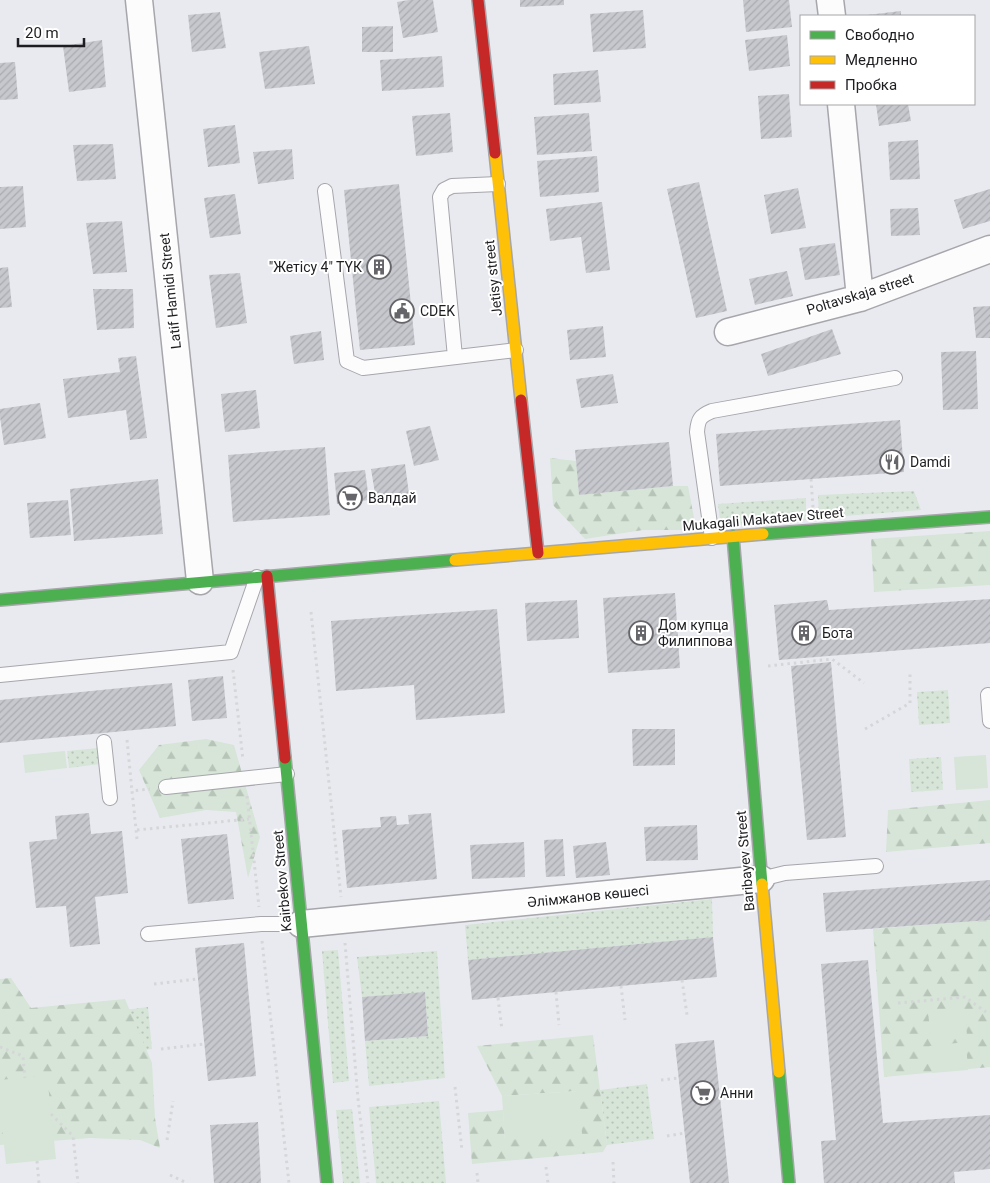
<svg xmlns="http://www.w3.org/2000/svg" width="990" height="1183" viewBox="0 0 990 1183" font-family="Roboto,sans-serif">
<style>
.green{fill:url(#green-dots)}
.forest{fill:url(#forest-firs)}
.pitch{fill:#d6e5d7}
.building{fill:url(#building-hatch)}
.lines{fill:none;stroke-linecap:round;stroke-linejoin:round}
.lane-casing{stroke:#a6a6ab;stroke-width:16}
.street-casing{stroke:#a6a6ab;stroke-width:29}
.fast-casing{stroke:#a6a6ab;stroke-width:14}
.slow-casing{stroke:#a6a6ab;stroke-width:14}
.jam-casing{stroke:#a6a6ab;stroke-width:14}
.path{stroke:#d5d6d8;stroke-width:3;stroke-dasharray:2.5 4;stroke-linecap:butt}
.lane{stroke:#fcfcfd;stroke-width:14}
.street{stroke:#fcfcfd;stroke-width:26}
.fast{stroke:#4caf50;stroke-width:11}
.slow{stroke:#ffc107;stroke-width:11}
.jam{stroke:#c62828;stroke-width:11}
.labels{text-anchor:middle;dominant-baseline:central;stroke-width:4;stroke-linejoin:round;paint-order:stroke}
.poi-label{font-size:14px;fill:#1e1e22;stroke:#fff;text-anchor:start}
.street-label{font-size:14px;fill:#1e1e22;stroke:#fff}
</style>
<defs>
<pattern id="green-dots" width="8" height="8" patternUnits="userSpaceOnUse" patternTransform="scale(1.25)"><rect width="8" height="8" fill="#d6e5d7"/><path d="M2 2h.1M6 6h.1" fill="none" stroke="#b7c4b8" stroke-width="1.8" stroke-linecap="round"/></pattern>
<pattern id="forest-firs" width="22" height="20" patternUnits="userSpaceOnUse" patternTransform="scale(1.25)"><rect width="22" height="20" fill="#d6e5d7"/><path d="M5 1l3.5 6h-7zM16 11l3.5 6h-7z" fill="#b7c4b8"/></pattern>
<pattern id="building-hatch" width="6" height="6" patternUnits="userSpaceOnUse" patternTransform="scale(1.25)"><rect width="6" height="6" fill="#c7c8cd"/><path d="M-1 1l2-2M0 6l6-6M5 7l2-2" fill="none" stroke="#aaabb0"/></pattern>
</defs>
<rect width="100%" height="100%" fill="#e9eaf0"/>
<path class="green" d="M914 491 921 510 819 518 818 495Z
M806 498V520L721 527 718 504Z
M948 690 950 723 919 725 917 692Z
M98 748 100 764 69 768 67 751Z
M941 757 943 790 911 792 909 759Z
M712 899 713 937 468 960 465 925Z
M338 950 349 1081 333 1083 322 951Z
M437 951 445 1078 369 1086 365 1041 428 1036 425 993 362 997 357 957Z
M148 1007 152 1049 129 1052 124 1010Z
M647 1084 654 1139 607 1145 600 1090Z
M439 1101 446 1183H376L369 1107Z
M352 1109 360 1183H343L336 1110Z"/>
<path class="forest" d="M550 458 576 461 579 495 673 486H688L694 518 695 530H643L585 539 553 505Z
M990 531V585L874 592 871 539Z
M206 739 234 745 260 837 248 878 236 812 206 810 160 818 139 770 159 745Z
M990 800V843L886 852 888 810Z
M990 920V1067L884 1077 873 929Z
M11 978 31 1008 125 999 152 1063 155 1118 160 1148 140 1140 90 1138 0 1145V979Z
M593 1035 607 1145 603 1152 472 1164 468 1113 503 1110 505 1140 578 1091 502 1096 477 1046Z"/>
<path class="pitch" d="M65 751 67 768 25 773 23 755Z
M986 755 988 788 956 790 954 757Z
M965 1009 967 1036 931 1040 928 1012Z
M966 1042 968 1070 932 1073 929 1046Z
M47 1075 56 1159 6 1164 0 1107V1080Z
M579 1091 582 1134 505 1140 502 1096Z"/>
<path class="building" d="M409 0H433L438 32 403 38 397 2Z
M520 0H564V5L520 7Z
M743 0H789L792 27 746 32Z
M643 10 646 48 593 52 590 14Z
M901 11V16H867V15Z
M220 12 226 48 192 52 188 15Z
M393 26V52H362V27Z
M787 35 790 66 749 71 745 40Z
M102 40 106 87 69 92 63 46Z
M309 46 315 84 265 89 259 52Z
M442 56 444 87 382 91 380 60Z
M15 62 18 99 0 100V63Z
M598 70 601 102 554 105 553 74Z
M789 94 792 137 761 139 758 96Z
M876 104H908L911 121 879 126Z
M450 113 453 152 416 156 412 116Z
M589 113 592 151 537 155 534 117Z
M235 125 240 163 208 167 203 129Z
M918 140 920 179 890 180 888 142Z
M113 144 116 179 77 181 73 145Z
M292 149 294 179 258 184 253 152Z
M597 156 599 192 540 197 537 161Z
M699 182 727 311 696 318 667 189Z
M399 184 415 345 360 350 344 190Z
M23 186 26 227 0 229V187Z
M798 188 806 228 771 234 764 195Z
M990 189V221L963 229 954 200Z
M235 194 241 234 210 238 204 198Z
M602 202 610 270 586 273 581 237 550 241 546 209Z
M918 208 920 235 891 236 890 209Z
M122 221 127 272 93 274 86 223Z
M835 243 840 275 805 280 799 248Z
M8 267 12 307 0 308V268Z
M787 271 793 296 755 305 749 279Z
M240 273 247 323 216 328 209 275Z
M93 289H133L134 328 97 330Z
M990 306V338H976L973 307Z
M603 326 606 357 570 360 567 330Z
M832 329 841 354 768 376 761 354Z
M321 331 324 360 294 364 290 336Z
M976 351 978 409 943 410 941 352Z
M136 356 147 438 130 440 126 410 68 418 63 379 120 372 118 358Z
M613 374 618 403 581 408 576 379Z
M256 390 260 428 225 432 221 394Z
M40 403 46 438 4 445 0 417V409Z
M900 420 904 472 720 486 716 434Z
M430 426 439 460 414 466 406 431Z
M669 442 673 486 579 495 575 450Z
M325 447 330 515 233 522 228 455Z
M405 464 409 494 376 499 371 469Z
M365 470 369 500 337 504 334 473Z
M158 479 163 534 74 541 70 489Z
M68 500 71 535 30 538 27 503Z
M675 593 680 668 608 673 603 598Z
M990 599V643L779 660 774 605 827 600 829 610Z
M577 600 579 638 527 641 525 603Z
M497 609 505 713 416 720 414 685 336 691 331 621Z
M831 662 846 837 807 840 791 666Z
M223 676 227 718 192 721 188 680Z
M172 683 176 726 0 743V700Z
M632 729H675V765L633 766Z
M89 813 91 834 122 831 128 893 95 897 100 944 70 947 66 906 36 908 29 842 57 839 55 816Z
M431 813 437 879 347 888 342 830 381 827 380 817 396 816 397 825 409 824 408 815Z
M697 825 698 860 646 861 644 827Z
M227 834 234 899 188 904 181 839Z
M563 839 565 876 546 877 544 840Z
M524 842 525 877 472 879 470 845Z
M606 842 610 875 576 878 573 846Z
M990 880V920L826 932 823 893Z
M713 937 717 977 472 1000 468 960Z
M244 943 256 1076 208 1081 195 948Z
M868 960 883 1123 990 1115V1169L954 1172 955 1183H824L821 1141 836 1140 821 964Z
M425 992 428 1036 365 1041 362 997Z
M714 1040 729 1183H690L675 1044Z
M258 1122 261 1183H214L210 1125Z"/>
<g class="lines">
<g class="lane-casing">
<path id="lane" d="M325 191 347 361 363 368 516 350
M455 357 440 197 444 190 452 186 498 184
M712 538 697 432C698 419 700 416 712 411L895 378
M0 675 231 652 257 577
M988 695 990 721
M104 742 110 798
M166 787 287 774
M761 879 785 873 876 866
M148 934 261 924H301"/>
</g>
<g class="street-casing">
<path id="street" d="M139 0 200 581
M830 0 832 16
M841 104 860 298
M728 332 860 298 990 249
M301 924 761 879"/>
</g>
<g class="fast-casing">
<path id="fast" d="M763 534 990 517
M733 536 762 884
M0 600 455 560
M285 758 327 1183
M779 1072 789 1183"/>
</g>
<g class="slow-casing">
<path id="slow" d="M495 153 521 400
M455 560 763 534
M762 884 779 1072"/>
</g>
<g class="jam-casing">
<path id="jam" d="M478 0 495 153
M521 400 538 553
M267 576 285 758"/>
</g>
<path class="path" d="M811 479 813 508
M311 612 341 897
M768 666 832 659 864 683
M233 670 243 760
M865 729 910 703V673
M127 740 132 791
M247 796 259 907
M137 830 249 819
M137 839 132 791 150 789
M262 941 289 1183
M345 943 358 1099 368 1183
M682 980 687 1015
M154 984 198 979
M621 986 625 1020
M556 992 559 1025
M498 998 502 1030
M898 1003 965 997 986 1012
M0 1047 23 1056 25 1078
M161 1049 204 1044
M661 1080 679 1078
M455 1087 462 1151
M51 1114 73 1136 78 1183
M667 1136 685 1133
M167 1140 173 1101
M37 1161 39 1183
M613 1162 614 1183
M546 1167 548 1183
M477 1173 478 1183
M170 1175 187 1183"/>
<use href="#lane" class="lane"/>
<use href="#street" class="street"/>
<use href="#fast" class="fast"/>
<use href="#slow" class="slow"/>
<use href="#jam" class="jam"/>
</g>
<defs>
<g id="building-ring" transform="scale(1.25)"><circle r="9.5" fill="#fff" stroke="#65656a" stroke-width="1.5"/><path d="M-4-6H4V6H1V3H-1V6H-4ZM-2.5-4.3h1.7v1.8h-1.7ZM.8-4.3h1.7v1.8H.8ZM-2.5-1h1.7V.8h-1.7ZM.8-1h1.7V.8H.8Z" fill="#65656a"/></g>
<g id="civic-ring" transform="scale(1.25)"><circle r="9.5" fill="#fff" stroke="#65656a" stroke-width="1.5"/><path d="M-.6-6.5H3V-4.5H.6V-3L4-1V1h2V6H-6V1h2V-1L-.6-3ZM-1.2 2.5V6h2.4V2.5Z" fill="#65656a"/></g>
<g id="restaurant-ring" transform="scale(1.25)"><circle r="9.5" fill="#fff" stroke="#65656a" stroke-width="1.5"/><path d="M-5-6h1v4h1v-4h1v4h1v-4h1v5L-1.5 .5V6h-2V.5L-5-1ZM5-6V6H3V1.5H1.5Q1.5-4 5-6Z" fill="#65656a"/></g>
<g id="supermarket-ring" transform="scale(1.25)"><circle r="9.5" fill="#fff" stroke="#65656a" stroke-width="1.5"/><path d="M-6-5.5h2.5l.6 2H6L4.5 2H-2.5L-4.4-4H-6ZM-1.5 3.2a1.3 1.3 0 1 0 .1 0ZM3 3.2a1.3 1.3 0 1 0 .1 0Z" fill="#65656a"/></g>
</defs>
<g fill-rule="evenodd">
<use href="#building-ring" x="379" y="267"/>
<use href="#civic-ring" x="402" y="311"/>
<use href="#restaurant-ring" x="892" y="462"/>
<use href="#supermarket-ring" x="350" y="498"/>
<use href="#building-ring" x="641" y="633"/>
<use href="#building-ring" x="804" y="633"/>
<use href="#supermarket-ring" x="703" y="1093"/>
</g>
<g class="labels">
<g class="poi-label">
<text x="362" y="267" text-anchor="end">"Жетісу 4" ТҮК</text>
<text x="420" y="311">CDEK</text>
<text x="910" y="462">Damdi</text>
<text x="368" y="498">Валдай</text>
<text x="658" y="625">Дом купца<tspan x="658" dy="16">Филиппова</tspan></text>
<text x="822" y="633">Бота</text>
<text x="720" y="1093">Анни</text>
</g>
<g class="street-label">
<text transform="translate(493 278) rotate(-96)">Jetisy street</text>
<text transform="translate(170 291) rotate(-96)">Latif Hamidi Street</text>
<text transform="translate(860 294) rotate(-17)">Poltavskaja street</text>
<text transform="translate(763 519) rotate(-5)">Mukagali Makataev Street</text>
<text transform="translate(745 861) rotate(-95)">Baribayev Street</text>
<text transform="translate(282 881) rotate(-95)">Kairbekov Street</text>
<text transform="translate(588 896) rotate(-6)">Әлімжанов көшесі</text>
</g>
</g>
<rect x="800" y="15" width="175" height="90" fill="#ffffff" stroke="#a5a5a7"/>
<rect x="810" y="31" width="25" height="8" fill="#4caf50" stroke="#a5a5a7"/>
<text x="845" y="40" font-size="15" fill="#1e1e22">Свободно</text>
<rect x="810" y="56" width="25" height="8" fill="#ffc107" stroke="#a5a5a7"/>
<text x="845" y="65" font-size="15" fill="#1e1e22">Медленно</text>
<rect x="810" y="81" width="25" height="8" fill="#c62828" stroke="#a5a5a7"/>
<text x="845" y="90" font-size="15" fill="#1e1e22">Пробка</text>
<path d="M18 38v8h66v-8" fill="none" stroke="#1e1e22" stroke-width="2.5"/>
<text x="25" y="38" font-size="15" fill="#1e1e22" stroke="#ffffff" stroke-width="4" paint-order="stroke">20 m</text>
</svg>
